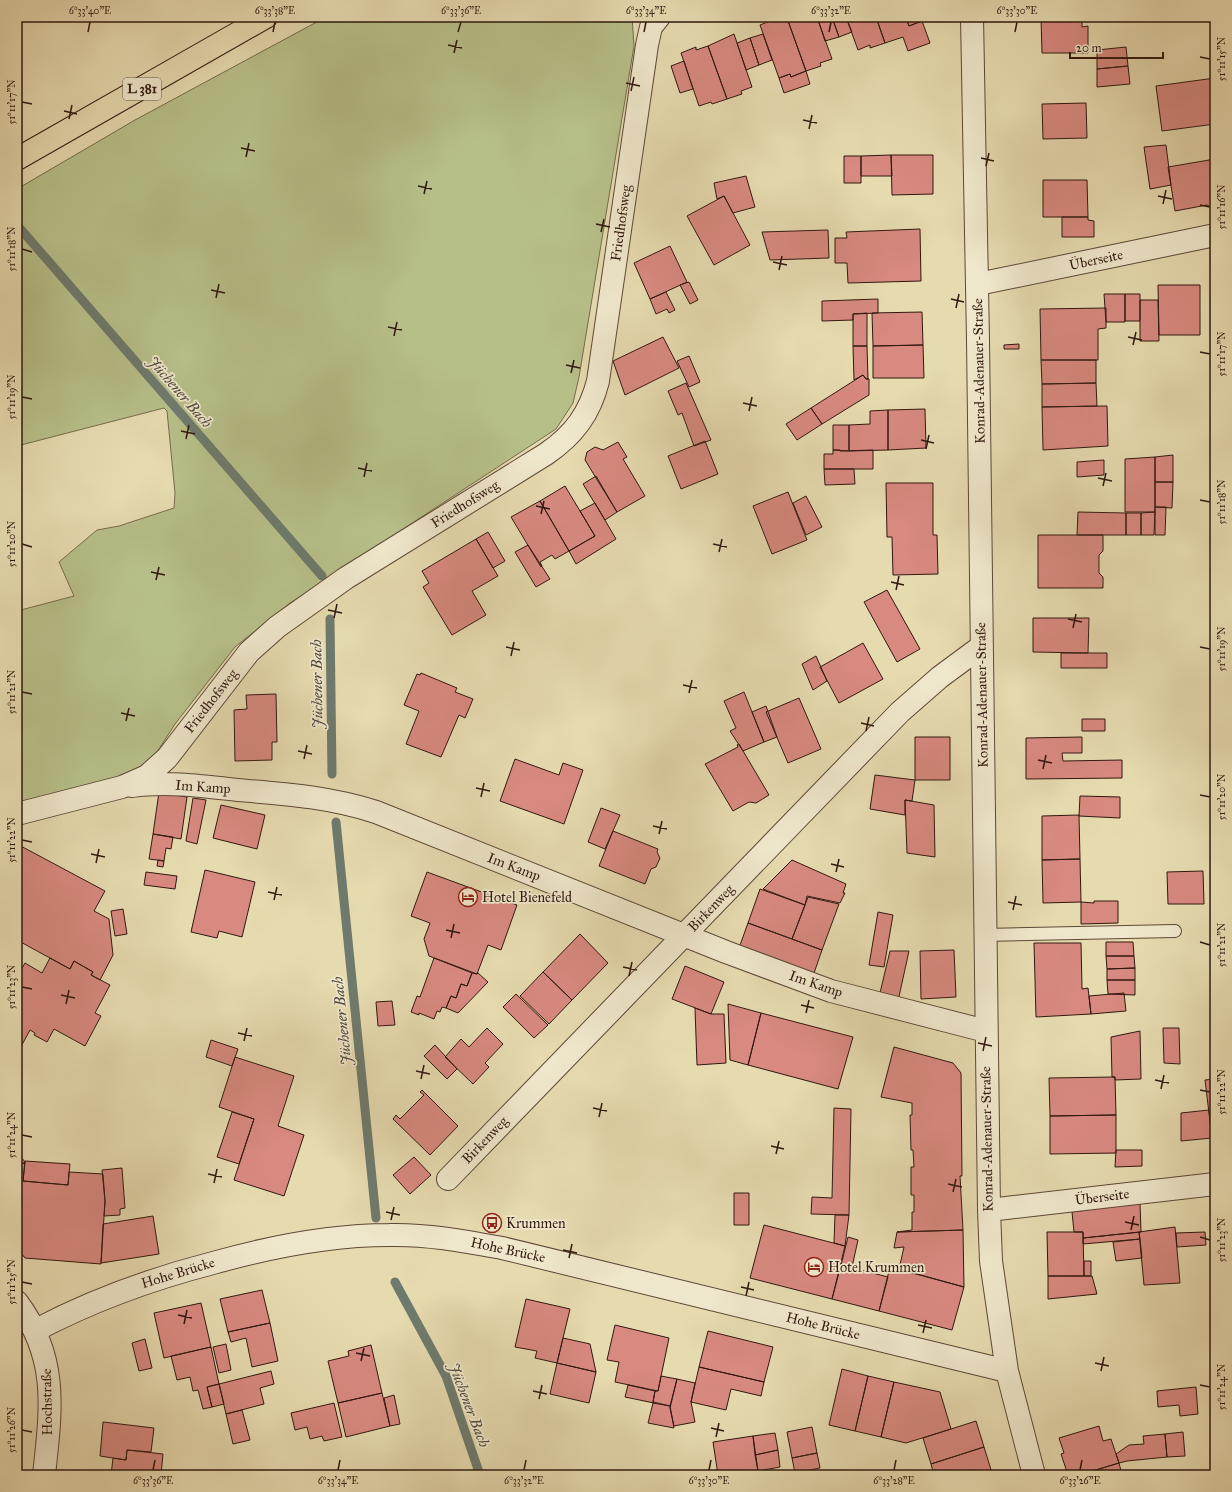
<svg xmlns="http://www.w3.org/2000/svg" width="1232" height="1492" viewBox="0 0 1232 1492" font-family="'IM FELL Great Primer',serif">
<style>
.green{fill:#b7bf89;stroke:#746c4c}
.lines{fill:none;stroke-linecap:round;stroke-linejoin:round}
.stream{stroke:#6e7a6d;stroke-width:9}
.building{fill:#d88980;stroke:#31180f}
.service-casing{stroke:#5e4837;stroke-width:14}
.minor-casing{stroke:#5e4837;stroke-width:24}
.tertiary-casing{stroke:#5e4837;stroke-width:24}
.primary-casing{stroke:#31180f;stroke-width:24}
.service{stroke:#efe7cb;stroke-width:12}
.minor{stroke:#efe7cb;stroke-width:22}
.tertiary{stroke:#efe7cb;stroke-width:22}
.primary{stroke:#e6daaf;stroke-width:22}
.ticks{fill:none;stroke:#31180f;stroke-width:1.5}
.labels{text-anchor:middle;dominant-baseline:central;stroke-width:3.5;stroke-linejoin:round;paint-order:stroke}
.shield{fill:#efe7cb;stroke:#6a5647;stroke-width:1}
.shield-label{font-size:13px;font-weight:bold;fill:#31180f}
.street-label{font-size:14px;fill:#31180f;stroke:#efe7cb}
.poi-label{font-size:14px;fill:#31180f;stroke:#efe7cb;text-anchor:start}
.water-label{font-size:15px;font-style:italic;fill:#4f493e;stroke:#efe7cb}
.neatline{fill:none;stroke:#31180f;stroke-width:1.5}
.ticks-label{font-size:10px;text-anchor:middle;fill:#31180f}
</style>
<rect width="100%" height="100%" fill="#e6daaf"/>
<filter id="stains"><feTurbulence type="fractalNoise" baseFrequency=".005" numOctaves="4"/><feColorMatrix values="0 0 0 0 .2 0 0 0 0 .09 0 0 0 0 .02 0 0 0 .5 -.17"/></filter>
<radialGradient id="worn" r=".72"><stop offset=".6" stop-color="#630" stop-opacity="0"/><stop offset="1" stop-color="#630" stop-opacity=".3"/></radialGradient>
<path class="green" d="M326 17H632L634 46 579 377 573 403 556 429 290 603 235 647 175 724 150 763 110 781 17 807V611L74 596 59 562 97 530 119 526 174 508 175 493 167 411 164 408 17 446V189L135 120Z"/>
<g class="lines">
<path class="stream" d="M17 225 322 576
M330 619 332 774
M336 822 376 1218
M395 1282 446 1376 480 1475"/>
</g>
<path class="building" d="M790 17H817L832 59 820 63 821 66 806 71 787 18Z
M817 17H832L839 37 825 41Z
M832 17H846L852 32 839 37Z
M846 17H876L885 43 870 48V45L858 50Z
M876 17H906L909 26 922 21 930 43 908 51 903 37 885 43Z
M906 17H921L922 21 909 26Z
M1041 17H1082V27L1088 26V53H1042Z
M787 18 806 71 791 77 790 74 779 78 760 25 775 19V22Z
M734 34 752 87 741 91 742 94 727 99 708 46Z
M763 34 772 60 759 65 750 38Z
M750 38 759 65 746 70 737 43Z
M708 46 727 99 712 104 711 102 699 106 681 53 696 47V50Z
M1126 47 1128 66 1097 69V50Z
M684 61 693 89 680 93 671 66Z
M1128 66 1130 84 1097 87V69Z
M806 71 810 84 784 93 779 78 790 74 791 77Z
M1215 78V124L1162 131 1156 86Z
M1086 103 1087 138 1043 139 1042 104Z
M1166 145 1171 185 1150 189 1144 147Z
M891 155 892 176H861V156Z
M891 155H933V194L892 195Z
M844 156H861V183H844Z
M1215 159V210L1207 205 1175 211 1168 167Z
M746 176 755 207 733 213 724 196 717 199 714 183Z
M1043 180H1087L1088 217H1043Z
M724 196 750 245 714 265 687 216Z
M1062 217H1088V220L1094 221V237H1062Z
M920 229 921 281 848 283 847 263H835V238H847L846 232Z
M828 230 829 258 770 260 762 232Z
M670 246 687 282 650 299 634 263Z
M689 282 698 300 690 304 680 285Z
M1158 285H1200V335H1159Z
M666 292 675 310 669 313 667 309 656 314 650 299Z
M1104 294H1125V322H1106Z
M1125 294H1140V321H1125Z
M878 299V313L853 314V320L822 321V301Z
M1140 300H1158L1159 341H1140Z
M1106 308V328L1098 329V360H1041L1040 309Z
M922 312 923 345 873 346 872 313Z
M867 313V346H853V314Z
M663 337 679 368 625 395 613 361Z
M1019 344V349H1004V345Z
M923 345 924 378H873V346Z
M853 346H867L868 379H866L863 375 854 380Z
M689 356 700 382 689 387 677 361Z
M1041 360H1096V383L1042 384Z
M863 375 866 379H869V395L822 424 811 408Z
M686 383 711 440 694 446 682 413 678 415 668 391Z
M1096 383 1097 406 1042 407V384Z
M1107 406 1108 446 1043 450 1042 407Z
M811 408 822 424 797 440 786 424Z
M925 409 926 448 888 450V410Z
M888 410V450L849 451V425L870 424V411Z
M833 425H849V451L833 450Z
M705 441 718 474 681 489 668 456Z
M618 442 627 457 623 459 645 496 617 512 585 460 587 452 595 447 603 450Z
M833 450H840V451L873 450V469H824V454H833Z
M1173 455V482H1155V457Z
M1155 457V512H1125V459Z
M1104 460V475L1077 477V462Z
M824 469H854L855 484 825 485Z
M596 476 617 512 605 520 583 484Z
M1155 482H1173L1172 508 1155 507Z
M886 483H933V535H937L938 574 893 575 892 537H887Z
M565 486 595 536 569 551 540 501Z
M788 492 807 540 772 554 753 506Z
M806 496 822 527 806 535 793 503Z
M540 501 569 551 555 559 552 555 540 562 542 566 541 567 511 517Z
M595 503 616 539 576 564 569 551 595 536 580 511Z
M1155 507H1166L1165 535H1155Z
M1078 512 1126 513V535H1077Z
M1155 512 1154 535H1141V513Z
M1126 513H1141V535H1126Z
M488 532 505 561 493 568 476 539Z
M1038 535H1103V551L1099 555V573L1103 577V588H1038Z
M476 539 498 576 472 591 486 615 452 635 423 587 429 583 422 571Z
M528 545 550 579 536 587 515 552Z
M887 590 920 649 897 662 864 602Z
M1033 618H1089L1088 653 1033 652Z
M863 643 883 679 839 703 820 667Z
M1061 653H1107V668H1061Z
M816 656 827 681 813 690 802 664Z
M421 673 457 688 455 692 473 699 465 718 459 715 441 757 406 744 419 711 404 705 417 674 420 675Z
M744 692 764 742 743 751 730 731 736 728 724 701Z
M276 694 277 742H272V760L235 761 234 710 247 709 246 695Z
M799 698 821 749 788 763 766 712Z
M766 706 777 737 764 742 752 712Z
M1082 719H1105V731H1082Z
M915 737H950V780H915Z
M1082 737V753H1062L1063 761 1122 760V778L1026 779V738Z
M739 744 769 795 756 803 749 802 733 811 705 764 738 747 737 745Z
M515 759 559 775 563 763 583 770 564 824 500 801Z
M875 775 915 780 912 801 905 800V815L870 809Z
M159 792 187 797 181 839 153 834Z
M1080 796 1120 797V818L1079 816Z
M193 798 206 800 197 844 186 841Z
M905 800 934 805 935 857 907 853Z
M221 805 265 815 257 849 213 838Z
M601 808 620 815 605 849 588 842Z
M1079 815 1080 859 1042 860V816Z
M613 831 658 849 657 852 660 858 656 867 651 869 645 884 599 866Z
M153 834 173 837 171 849 166 848 164 861 149 859Z
M17 844 105 891 94 911 109 919 113 955 100 980 91 975 93 972 74 961 70 969 17 940Z
M1080 859 1081 902 1043 903 1042 860Z
M158 860 164 861 163 867 157 866Z
M792 860 846 884 843 893H845L840 903 807 896 805 905 763 889Z
M205 870 255 882 242 937 219 931 217 938 191 932Z
M1203 871 1204 904H1168L1167 872Z
M146 872 177 876 175 889 144 885Z
M427 872 517 905 501 950 488 945 477 974 429 956 424 939 430 923 411 916Z
M760 889 805 905 792 939 748 923Z
M808 897 839 904 822 950 792 939Z
M1094 901H1118V923L1081 924V902L1094 903Z
M123 909 127 934 115 936 111 911Z
M878 912 893 915 884 967 869 965Z
M748 923 822 950 813 976 739 948Z
M580 934 608 963 572 1000 543 972Z
M1106 942H1133L1134 956H1106Z
M1034 943H1081L1082 989 1088 988 1091 1014 1036 1017Z
M954 950 956 997 921 999 920 951Z
M890 951H909L898 1001 879 997Z
M1106 956H1134L1135 968 1107 969Z
M50 958 70 969 74 961 93 972 91 975 110 985 95 1013 101 1016 85 1046 54 1029 47 1042 34 1035 35 1033 30 1030 17 1054V977L25 963 42 973Z
M434 958 472 973 467 986 461 984 456 998 451 996 446 1008 442 1007 440 1012 437 1011 434 1019 419 1013V1015L411 1012 417 996 420 997Z
M685 966 724 982 711 1014 672 999Z
M1135 968V980H1107V969Z
M543 972 572 1000 549 1024 520 996Z
M472 973 477 974 478 973 488 982 458 1013 446 1008 451 996 456 998 461 984 467 986Z
M1107 980H1135V995L1108 994Z
M1124 993 1126 1011 1091 1014 1089 996Z
M516 994 548 1025 534 1038 503 1007Z
M392 1001 395 1025 378 1026 376 1002Z
M728 1004 761 1013 748 1065 730 1060Z
M695 1008 711 1014H724L726 1063 697 1065Z
M761 1013 853 1037 838 1089 748 1065Z
M487 1028 503 1044 485 1063 489 1067 473 1084 445 1057 461 1039 469 1047Z
M1163 1028H1179L1180 1064 1164 1063Z
M1140 1031 1141 1079 1115 1080V1077H1112L1111 1037Z
M211 1040 238 1049 232 1066 206 1057Z
M435 1045 457 1069 447 1079 424 1056Z
M894 1047 953 1063 961 1073 962 1176H960L963 1230 897 1232 912 1230V1212H914V1195H911V1167H914L913 1150H911L910 1115H912V1103L881 1097Z
M235 1057 294 1076 278 1126 304 1135 284 1196 234 1180 254 1119 219 1107Z
M1115 1077 1116 1115 1050 1116 1049 1078Z
M1215 1079V1138H1212L1205 1080Z
M422 1090 458 1126 430 1155 393 1119 396 1115 400 1119 424 1095 420 1092Z
M834 1108 851 1109 849 1215 811 1214 812 1197 832 1198Z
M1209 1110 1212 1138 1181 1141V1113Z
M232 1112 254 1119 239 1164 217 1157Z
M1116 1115V1153L1050 1154V1116Z
M1116 1150H1142V1166L1115 1167Z
M17 1152 25 1162 17 1168Z
M414 1157 431 1175 410 1194 393 1175Z
M25 1161 70 1164 68 1185 23 1181Z
M25 1162 23 1181 68 1185 69 1172 103 1174 105 1201 101 1264 25 1258 17 1248V1168Z
M122 1168 125 1208 120 1209V1215L104 1216 105 1201 102 1170Z
M734 1193H749V1225H734Z
M1140 1203 1141 1232 1083 1238V1232H1074L1072 1212Z
M835 1215H849L845 1246 834 1243Z
M153 1216 159 1254 101 1263 103 1224Z
M764 1225 845 1246 832 1299 750 1278Z
M1175 1227 1180 1283 1144 1285 1139 1232Z
M963 1230 964 1287 899 1269 904 1247 894 1248 897 1232Z
M1047 1232H1083L1084 1276H1048Z
M1139 1232 1140 1239 1083 1244V1238Z
M1205 1232 1206 1245 1177 1247 1176 1233Z
M848 1237 858 1240 852 1267 841 1265Z
M1140 1239 1142 1258 1116 1261 1113 1242Z
M1084 1261H1091V1276H1084Z
M841 1265 888 1277 879 1311 832 1299Z
M890 1267 964 1287 952 1330 879 1311Z
M1048 1276H1092L1097 1294 1048 1299Z
M262 1290 270 1323 228 1332 220 1299Z
M526 1299 570 1309 557 1363 535 1358 537 1351 515 1347Z
M201 1303 211 1347 164 1358 154 1313Z
M270 1323 278 1361 252 1367 246 1338 231 1342 228 1332Z
M615 1325 669 1338 658 1391 615 1382 619 1362 607 1360Z
M708 1331 773 1347 764 1382 699 1367Z
M563 1338 590 1344 596 1372 557 1363Z
M145 1339 152 1368 139 1371 132 1343Z
M226 1344 231 1370 219 1373 213 1347Z
M371 1345 382 1393 338 1403 328 1361 349 1356 348 1351Z
M211 1347 219 1384 207 1387 212 1407 203 1409 198 1390 193 1391 190 1377 177 1380 171 1356Z
M557 1363 596 1372 589 1403 550 1394Z
M699 1367 764 1382 761 1396 731 1389 726 1410 691 1402Z
M842 1369 868 1376 855 1431 829 1425Z
M271 1371 274 1384 260 1388 264 1404 226 1414 219 1384Z
M661 1376 677 1379 670 1406 653 1402 655 1391H658Z
M868 1376 894 1382 881 1437 855 1431Z
M677 1379 695 1383 691 1402 695 1422 674 1426 670 1408Z
M894 1382 940 1392 951 1429 906 1443 881 1437Z
M219 1384 224 1404 212 1407 207 1387Z
M628 1385 655 1391 653 1402 654 1403 625 1397Z
M1196 1387 1198 1414 1180 1416 1179 1405 1158 1407 1157 1391Z
M382 1393 390 1426 346 1437 338 1403Z
M394 1395 400 1424 390 1426 384 1398Z
M334 1403 342 1437 324 1441 322 1436 310 1439 307 1427 295 1430 291 1413Z
M653 1403 670 1406 674 1428 648 1423Z
M242 1410 250 1440 233 1444 226 1414Z
M976 1421 984 1447 931 1464 923 1438Z
M103 1422 154 1428 151 1452 127 1450 126 1460 100 1456Z
M1099 1426 1103 1441 1111 1439 1119 1463 1079 1475H1068L1061 1454 1064 1453 1059 1438Z
M812 1427 817 1453 792 1458 787 1432Z
M1183 1432 1185 1456 1167 1457 1165 1434Z
M775 1433 778 1450 755 1455 753 1436Z
M1165 1434 1167 1457 1127 1461 1119 1463 1116 1454 1129 1445 1144 1444 1143 1436Z
M753 1436 758 1471 718 1475 713 1442Z
M984 1447 992 1473 984 1475H934L931 1464Z
M127 1450 163 1454 161 1475H111L113 1458 126 1460Z
M778 1450 780 1467 758 1471 755 1455Z
M817 1453 820 1468 795 1473 792 1458Z
M1119 1463 1122 1475H1079Z"/>
<g class="lines">
<g class="service-casing">
<path id="service" d="M984 935 1175 931"/>
</g>
<g class="minor-casing">
<path id="minor" d="M972 17 978 340 989 1210 991 1261 1007 1371 1034 1475
M978 284 1215 235
M132 786C166 781 203 786 238 790 286 794 330 797 376 812L726 952 831 991 986 1031
M17 814 122 787 147 776 167 758 249 652 277 627 346 578 546 454C574 435 590 413 598 381L647 45 651 27 659 17
M448 1179 900 712 940 677 982 646
M989 1210 1215 1184
M36 1330C93 1300 151 1279 213 1263 270 1247 329 1235 389 1235 427 1234 464 1241 502 1248L1007 1371"/>
</g>
<g class="tertiary-casing">
<path id="tertiary" d="M17 1302C59 1358 51 1410 44 1475"/>
</g>
<g class="primary-casing">
<path id="primary" d="M17 159 266 17"/>
</g>
<use href="#service" class="service"/>
<use href="#minor" class="minor"/>
<use href="#tertiary" class="tertiary"/>
<use href="#primary" class="primary"/>
</g>
<path class="ticks" d="M88 32 90 22M273 32 275 22M458 32 461 22M644 32 646 22M829 32 831 22M1015 32 1017 22M448 45 462 48M454 53 457 40M1200 57 1210 59M626 83 640 86M631 91 634 77M22 102 32 104M64 111 77 114M69 119 72 105M803 120 817 123M809 129 812 115M241 148 255 151M246 157 249 143M981 158 994 161M986 166 989 153M418 186 432 189M424 194 427 181M1158 196 1172 199M1163 204 1166 190M1200 205 1210 207M596 224 610 227M601 232 604 219M22 249 32 252M773 262 787 265M779 270 782 256M211 290 225 293M216 298 219 284M951 299 964 302M956 308 959 294M388 327 402 330M394 336 397 322M1128 337 1142 340M1133 345 1136 332M1200 352 1210 354M566 365 580 368M571 373 574 360M22 397 32 399M743 403 757 406M749 411 752 397M181 431 195 434M186 439 189 425M921 440 934 443M926 449 929 435M358 468 372 471M364 477 367 463M1098 478 1112 481M1103 486 1106 473M1200 500 1210 502M536 506 550 509M541 514 544 501M22 544 32 547M713 544 727 547M719 552 722 539M151 572 165 575M156 580 159 567M891 582 904 585M896 590 899 576M328 610 342 613M334 618 337 604M1068 619 1082 622M1073 628 1076 614M506 647 520 650M1200 647 1210 649M511 656 514 642M683 685 697 688M22 692 32 694M689 693 692 680M121 713 135 716M126 721 129 708M861 723 874 726M866 731 869 717M298 751 312 754M304 759 307 745M1038 760 1052 763M1043 769 1046 755M476 788 490 791M1200 795 1210 797M481 797 484 783M653 826 667 829M659 834 662 821M22 840 32 842M91 854 105 857M96 863 99 849M831 864 844 867M836 872 839 859M268 892 282 895M274 900 277 887M1008 902 1022 905M1013 910 1016 896M446 930 460 933M451 938 454 924M1200 942 1210 945M623 967 637 970M629 976 632 962M22 987 32 989M61 995 75 998M66 1004 69 990M801 1005 814 1008M806 1013 809 1000M238 1033 252 1036M244 1041 247 1028M978 1043 992 1046M983 1051 986 1037M416 1071 430 1074M421 1079 424 1065M1155 1080 1169 1083M1161 1089 1164 1075M1200 1090 1210 1092M593 1108 607 1111M599 1117 602 1103M22 1135 32 1137M771 1146 784 1149M776 1154 779 1141M208 1174 222 1177M214 1183 217 1169M948 1184 962 1187M953 1192 956 1179M386 1212 400 1215M391 1220 394 1207M1125 1222 1139 1225M1131 1230 1134 1216M1200 1237 1210 1240M563 1250 577 1253M569 1258 572 1244M22 1282 32 1284M741 1287 754 1290M746 1296 749 1282M178 1315 192 1318M184 1324 187 1310M918 1325 932 1328M923 1333 926 1320M356 1353 370 1356M361 1361 364 1348M1095 1363 1109 1366M1101 1371 1104 1357M1200 1385 1210 1387M533 1391 547 1394M539 1399 542 1385M711 1428 724 1431M22 1430 32 1432M716 1437 719 1423M153 1470 155 1460M338 1470 340 1460M524 1470 526 1460M709 1470 711 1460M894 1470 896 1460M1080 1470 1082 1460"/>
<defs>
<g id="hotel-ring" transform="scale(1)"><circle r="9.5" fill="#efe7cb" stroke="#8f2418" stroke-width="1.5"/><path d="M-6-4.5h1.5V1H6V5H4.5V3h-9V5H-6ZM-4 0a1.8 1.8 0 1 1 3.6 0ZM.5 0V-2.5h3Q6-2.5 6 0Z" fill="#8f2418"/></g>
<g id="bus-ring" transform="scale(1)"><circle r="9.5" fill="#efe7cb" stroke="#8f2418" stroke-width="1.5"/><path d="M-5-6H5V4H4V6H2V4H-2V6H-4V4H-5ZM-3.5-4V0h7V-4ZM-3.5 1.2v1.5H-2V1.2ZM2 1.2v1.5H3.5V1.2Z" fill="#8f2418"/></g>
</defs>
<g fill-rule="evenodd">
<use href="#hotel-ring" x="468" y="897"/>
<use href="#bus-ring" x="492" y="1223"/>
<use href="#hotel-ring" x="814" y="1267"/>
</g>
<g class="labels">
<rect class="shield" x="123" y="78" width="38" height="22" rx="3"/>
<g class="shield-label">
<text x="142" y="89">L 381</text>
</g>
<g class="street-label">
<text transform="translate(621 223) rotate(-82)">Friedhofsweg</text>
<text transform="translate(1096 260) rotate(-12)">Überseite</text>
<text transform="translate(979 371) rotate(-91)">Konrad-Adenauer-Straße</text>
<text transform="translate(465 504) rotate(-32)">Friedhofsweg</text>
<text transform="translate(982 695) rotate(-91)">Konrad-Adenauer-Straße</text>
<text transform="translate(211 701) rotate(-52)">Friedhofsweg</text>
<text transform="translate(203 787) rotate(4)">Im Kamp</text>
<text transform="translate(514 867) rotate(21)">Im Kamp</text>
<text transform="translate(711 908) rotate(-46)">Birkenweg</text>
<text transform="translate(816 984) rotate(19)">Im Kamp</text>
<text transform="translate(987 1139) rotate(-91)">Konrad-Adenauer-Straße</text>
<text transform="translate(485 1140) rotate(-46)">Birkenweg</text>
<text transform="translate(1102 1197) rotate(-7)">Überseite</text>
<text transform="translate(508 1250) rotate(12)">Hohe Brücke</text>
<text transform="translate(178 1273) rotate(-17)">Hohe Brücke</text>
<text transform="translate(823 1326) rotate(14)">Hohe Brücke</text>
<text transform="translate(47 1402) rotate(-91)">Hochstraße</text>
</g>
<g class="poi-label">
<text x="482" y="897">Hotel Bienefeld</text>
<text x="506" y="1223">Krummen</text>
<text x="828" y="1267">Hotel Krummen</text>
</g>
<g class="water-label">
<text transform="translate(180 392) rotate(49)">Jüchener Bach</text>
<text transform="translate(317 684) rotate(-91)">Jüchener Bach</text>
<text transform="translate(342 1021) rotate(-96)">Jüchener Bach</text>
<text transform="translate(469 1405) rotate(69)">Jüchener Bach</text>
</g>
</g>
<rect width="1232" height="1492" fill="none" stroke="#e6daaf" stroke-width="44"/>
<path d="M1070 52v6h93v-6" fill="none" stroke="#31180f" stroke-width="2"/>
<text x="1076" y="52" font-size="12" fill="#31180f" stroke="#efe7cb" stroke-width="3" paint-order="stroke">20 m</text>
<rect x="22" y="22" width="1188" height="1448" class="neatline"/>
<g class="ticks-label">
<text x="90" y="14">6°33'40"E</text>
<text x="275" y="14">6°33'38"E</text>
<text x="461" y="14">6°33'36"E</text>
<text x="646" y="14">6°33'34"E</text>
<text x="831" y="14">6°33'32"E</text>
<text x="1017" y="14">6°33'30"E</text>
<text transform="translate(1221 59) rotate(-90)" y="4">51°11'15"N</text>
<text transform="translate(11 102) rotate(-90)" y="4">51°11'17"N</text>
<text transform="translate(1221 207) rotate(-90)" y="4">51°11'16"N</text>
<text transform="translate(11 249) rotate(-90)" y="4">51°11'18"N</text>
<text transform="translate(1221 354) rotate(-90)" y="4">51°11'17"N</text>
<text transform="translate(11 397) rotate(-90)" y="4">51°11'19"N</text>
<text transform="translate(1221 502) rotate(-90)" y="4">51°11'18"N</text>
<text transform="translate(11 544) rotate(-90)" y="4">51°11'20"N</text>
<text transform="translate(1221 649) rotate(-90)" y="4">51°11'19"N</text>
<text transform="translate(11 692) rotate(-90)" y="4">51°11'21"N</text>
<text transform="translate(1221 797) rotate(-90)" y="4">51°11'20"N</text>
<text transform="translate(11 840) rotate(-90)" y="4">51°11'22"N</text>
<text transform="translate(1221 945) rotate(-90)" y="4">51°11'21"N</text>
<text transform="translate(11 987) rotate(-90)" y="4">51°11'23"N</text>
<text transform="translate(1221 1092) rotate(-90)" y="4">51°11'22"N</text>
<text transform="translate(11 1135) rotate(-90)" y="4">51°11'24"N</text>
<text transform="translate(1221 1240) rotate(-90)" y="4">51°11'23"N</text>
<text transform="translate(11 1282) rotate(-90)" y="4">51°11'25"N</text>
<text transform="translate(1221 1387) rotate(-90)" y="4">51°11'24"N</text>
<text transform="translate(11 1430) rotate(-90)" y="4">51°11'26"N</text>
<text x="153" y="1484">6°33'36"E</text>
<text x="338" y="1484">6°33'34"E</text>
<text x="524" y="1484">6°33'32"E</text>
<text x="709" y="1484">6°33'30"E</text>
<text x="894" y="1484">6°33'28"E</text>
<text x="1080" y="1484">6°33'26"E</text>
</g>
<rect width="100%" height="100%" filter="url(#stains)"/>
<rect width="100%" height="100%" fill="url(#worn)"/>
</svg>
